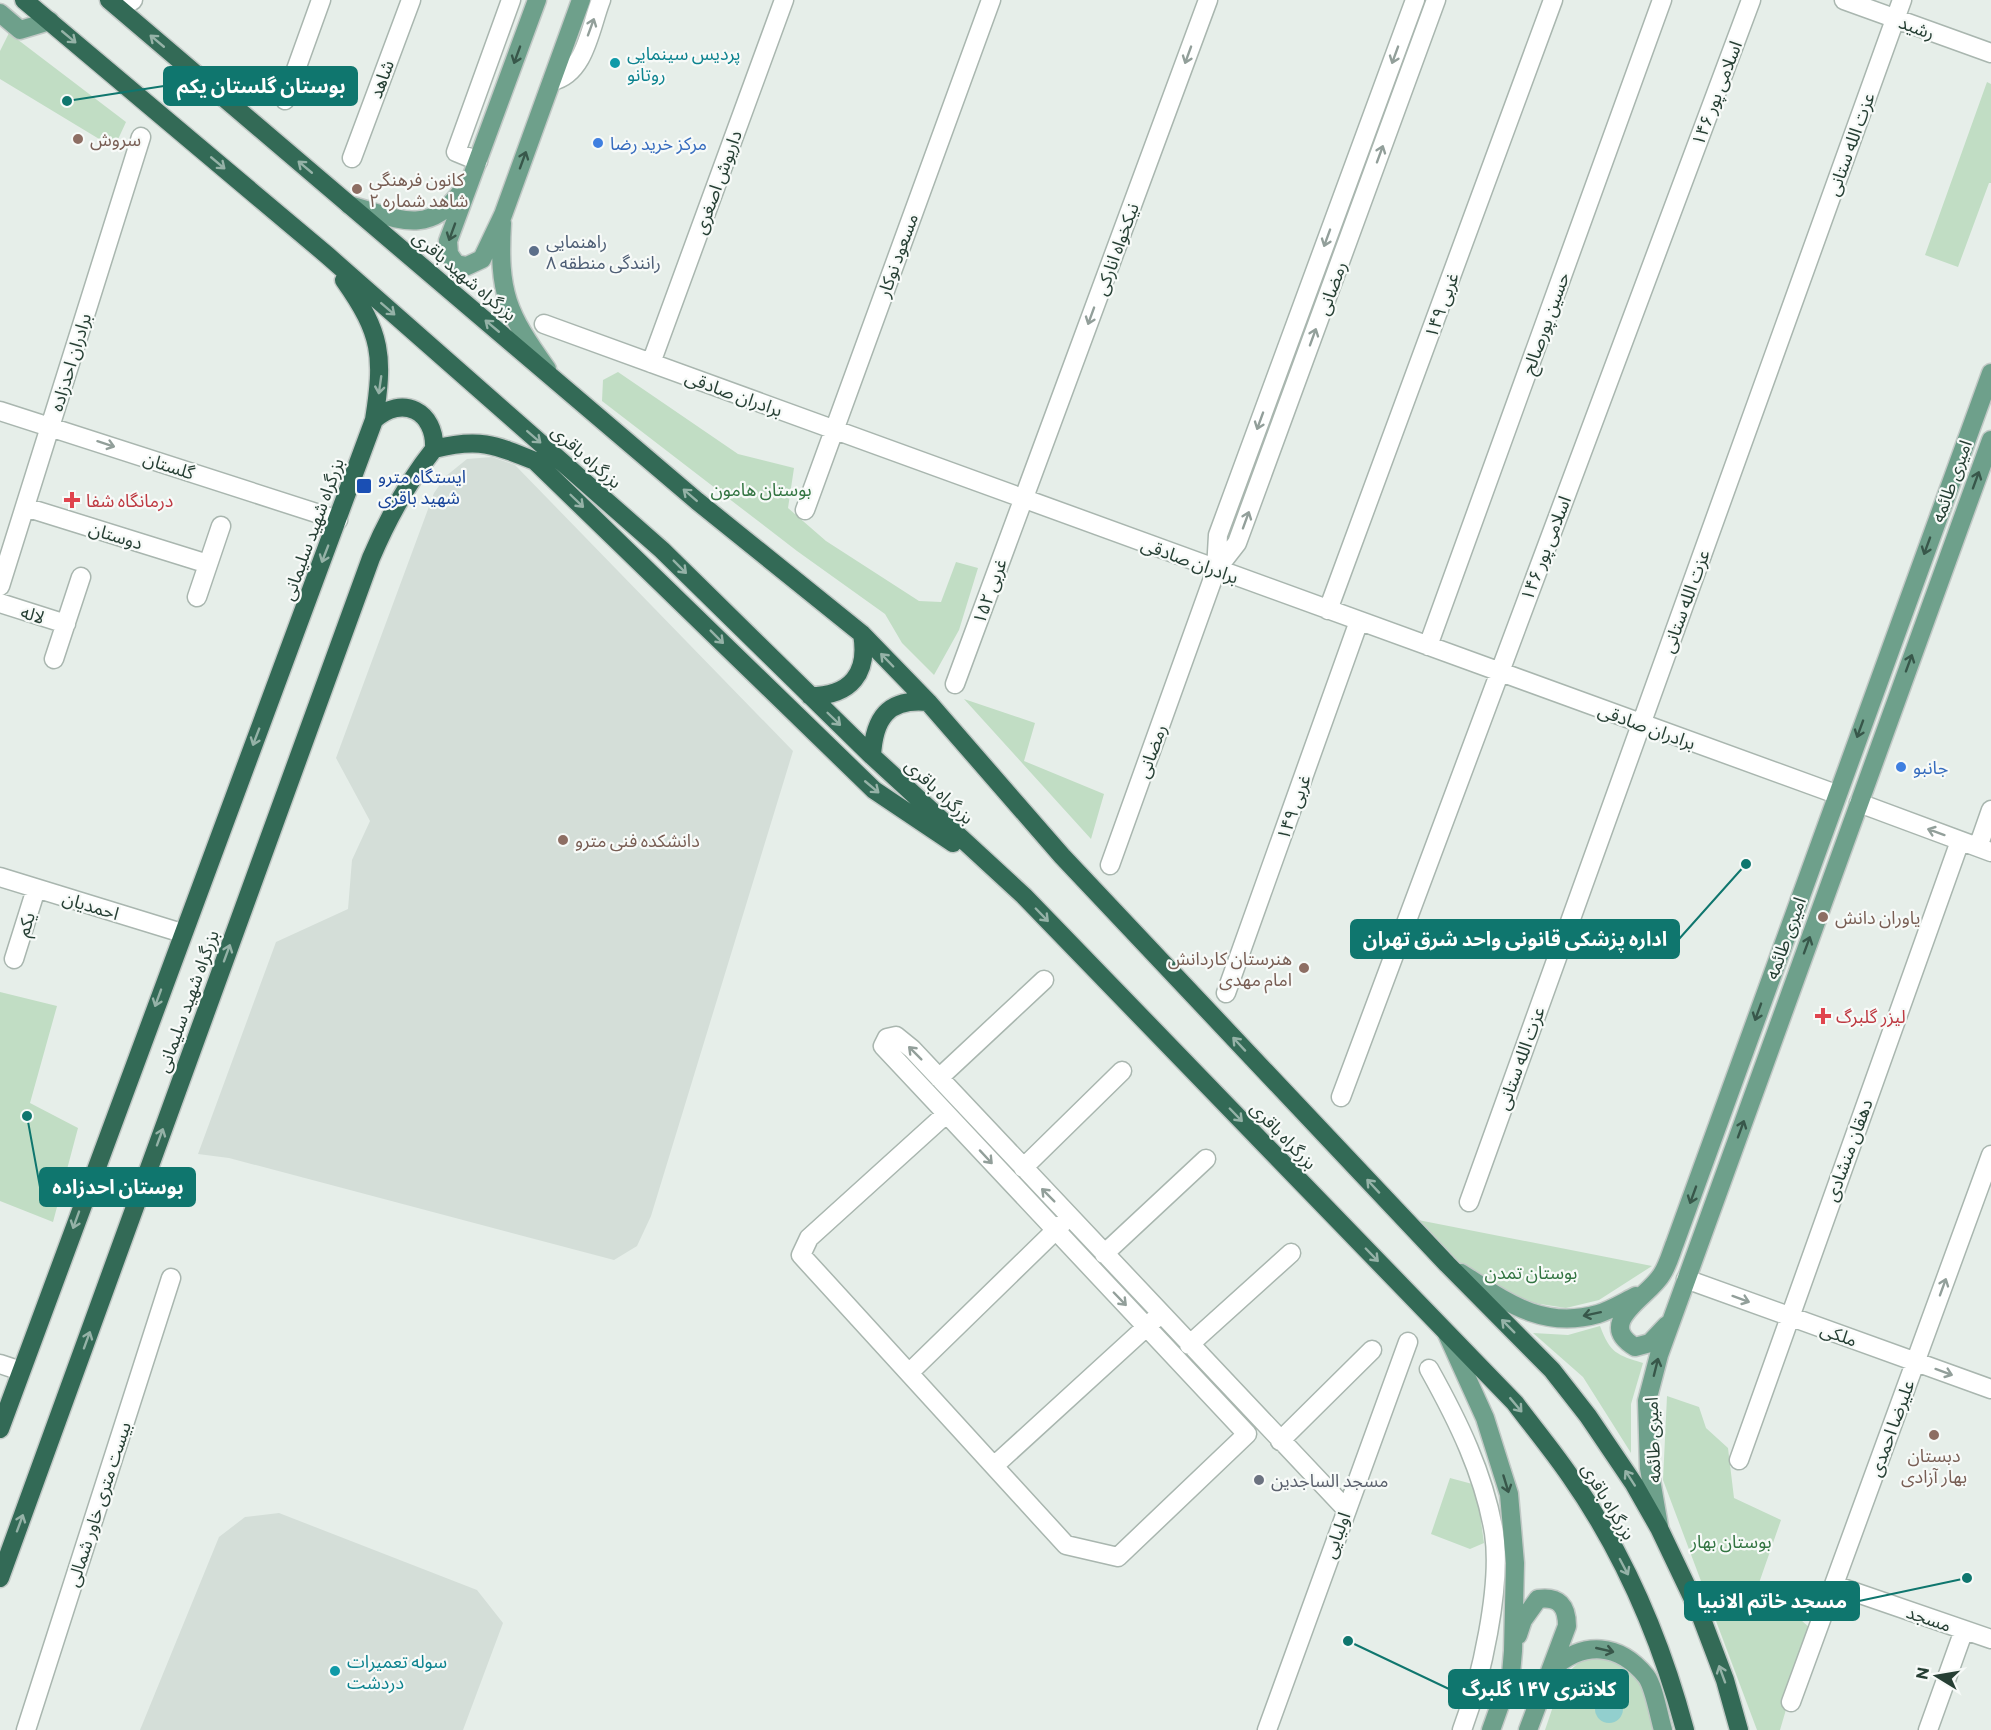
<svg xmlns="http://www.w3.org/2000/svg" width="1991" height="1730" viewBox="0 0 1991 1730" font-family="Commissioner,'Noto Sans Arabic',sans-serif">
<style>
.built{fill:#d4ded8}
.green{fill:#c1ddc4}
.water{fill:#92cfce}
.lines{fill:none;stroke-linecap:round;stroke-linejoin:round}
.minor-casing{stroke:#a9b6af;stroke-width:21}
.major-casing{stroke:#c2c9c6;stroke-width:21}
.highway-casing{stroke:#c2c9c6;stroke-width:21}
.minor{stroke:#fff;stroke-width:18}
.major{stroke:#6ea08b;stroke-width:18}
.highway{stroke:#336a56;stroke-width:18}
.oneway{stroke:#929f9a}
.oneway2{stroke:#95b2a7}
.oneway3{stroke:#38574a}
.culture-dot{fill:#0f9aa8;stroke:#f7faf8;stroke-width:2}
.education-dot{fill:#8d6e63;stroke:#f7faf8;stroke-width:2}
.shop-dot{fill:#3f7fe0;stroke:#f7faf8;stroke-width:2}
.service-dot{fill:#5c6f8a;stroke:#f7faf8;stroke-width:2}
.transit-dot{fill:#1a4fb4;stroke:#f7faf8;stroke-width:2}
.health-dot{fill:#e0444e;stroke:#f7faf8;stroke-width:2}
.worship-dot{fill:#6b7280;stroke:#f7faf8;stroke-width:2}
.labels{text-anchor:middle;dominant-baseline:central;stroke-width:4.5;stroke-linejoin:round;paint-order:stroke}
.street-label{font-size:18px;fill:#263f34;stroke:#f7faf8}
.culture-label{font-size:18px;fill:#0d838f;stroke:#f7faf8;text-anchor:start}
.education-label{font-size:18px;fill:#785e54;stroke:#f7faf8;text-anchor:start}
.shop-label{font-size:18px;fill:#366cbe;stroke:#f7faf8;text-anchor:start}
.service-label{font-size:18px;fill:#4e5e75;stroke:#f7faf8;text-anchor:start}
.transit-label{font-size:18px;fill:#164399;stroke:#f7faf8;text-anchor:start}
.park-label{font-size:18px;fill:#327441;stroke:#f7faf8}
.health-label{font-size:18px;fill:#be3a42;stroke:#f7faf8;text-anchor:start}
.worship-label{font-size:18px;fill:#5b616d;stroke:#f7faf8;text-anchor:start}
.leader{fill:none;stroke:#0f766e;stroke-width:2}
.callout-dot{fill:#0f766e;stroke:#f7faf8;stroke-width:2}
.callout{fill:#0f766e;stroke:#0f766e;stroke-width:2}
.callout-label{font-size:20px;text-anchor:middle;font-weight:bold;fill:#fff}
</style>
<rect width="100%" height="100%" fill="#e6eee9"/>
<path class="built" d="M492 457 515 465 793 751 651 1216 637 1246 614 1260 229 1158 198 1154 276 942 348 909 352 860 370 821 336 758 434 493 446 476 467 459Z
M279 1513 477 1590 503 1623 463 1730H140L219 1537 245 1517Z"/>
<path class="green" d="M9 33 126 122 114 148 0 79V51Z
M1987 82 1991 84V183H1989L1958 267 1925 255Z
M618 372 738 454 794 468 788 508 826 541 919 601 941 602 956 562 978 568 959 630 934 675 902 643 885 614 797 551 602 401 603 380Z
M964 699 1035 723 1024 761 1104 794 1091 839Z
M0 992 57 1006 30 1103 78 1128 53 1222 0 1201Z
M1413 1219 1652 1266 1599 1300 1566 1308 1520 1301 1455 1262Z
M1600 1326C1610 1353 1617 1355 1643 1363L1631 1404V1453L1583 1377 1533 1333 1568 1335Z
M1667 1396 1699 1407 1706 1428 1728 1448 1734 1498 1781 1520 1759 1583 1810 1628 1780 1730H1757L1663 1480Z
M1450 1478 1476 1485 1484 1543 1470 1549 1431 1534Z
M1613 1649 1644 1687 1654 1730H1545L1563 1677 1589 1653Z"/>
<path class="water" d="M1595 1709a14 14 0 1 1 28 0a14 14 0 1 1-28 0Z"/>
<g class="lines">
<g class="minor-casing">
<path id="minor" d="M1844 0 1991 53
M132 1 133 0
M552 81C585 74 590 28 601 0
M285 100 321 0
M352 158 411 0
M478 161 456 152 511 0
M544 324 1836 794
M651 363 784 0
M0 411 338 520
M25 507 208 564
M805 510 991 0
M1216 570 1237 543 1436 0
M0 586 141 137
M197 597 221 526
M0 603 66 624
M1328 610 1553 0
M1428 646 1662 0
M54 659 81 577
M955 684 1208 0
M1859 803 1991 852
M1978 847 1991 810
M1110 865 1216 570 1218 535 1415 0
M0 877 182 933
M14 959 36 889
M1226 993 1359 621
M939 1078 1044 980
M1341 1097 1751 0
M946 1114 809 1238 801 1255 1066 1545 1118 1557 1247 1434 883 1046 887 1038 896 1036 912 1049 1346 1509
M1023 1168 1122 1071
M1469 1202 1902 0
M1104 1254 1206 1159
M1686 1279 1991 1389
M1189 1345 1291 1253
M0 1364 21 1371
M1429 1369C1458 1421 1484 1474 1494 1533 1502 1586 1481 1680 1462 1730
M909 1373 1062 1224
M1280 1441 1372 1350
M1739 1460 1960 841
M994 1466 1155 1319
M1834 1585 1991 1639
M1791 1702 1991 1155
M26 1730 171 1278
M1267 1730 1408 1342
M1928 1730 1964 1630"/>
</g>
<g class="major-casing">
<path id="major" d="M537 0 448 241 449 254 456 264 467 266 482 259 503 215 581 0
M0 13 20 30 50 21
M349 205C395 217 427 238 460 193
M502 223C498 293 507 313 547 369
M1461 1273C1505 1301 1542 1330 1598 1314 1611 1310 1624 1302 1636 1296
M1667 1325 1650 1343 1635 1347C1594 1322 1649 1297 1662 1274 1668 1265 1671 1253 1675 1243L1991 373
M1447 1334 1485 1418 1509 1494 1515 1563 1513 1651 1511 1674 1491 1730
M1659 1526 1649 1468 1647 1401 1659 1355 1991 440
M1518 1635 1523 1620 1538 1599C1559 1596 1567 1606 1567 1626L1528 1730
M1553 1668C1584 1641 1619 1643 1646 1676 1654 1686 1659 1717 1663 1730"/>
</g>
<g class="highway-casing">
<path id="highway" d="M24 0 328 256 662 550 872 756 1024 896 1515 1403C1533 1427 1553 1451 1570 1476 1624 1553 1661 1640 1685 1730
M109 0 697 501 862 634 928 702 1062 856 1447 1264 1552 1370 1588 1416 1634 1484 1659 1528 1700 1614 1725 1680 1739 1730
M374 420C402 394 436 411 434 449
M434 449C478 438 494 444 535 461L874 790 953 843
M810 696C851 696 869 673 862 634
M872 756C874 718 888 698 928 702
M0 1429 374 420C384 356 382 334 344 280
M0 1578 371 558C388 518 407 483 434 449"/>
</g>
<use href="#minor" class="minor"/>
<use href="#major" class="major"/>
<use href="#highway" class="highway"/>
</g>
<defs><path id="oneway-shaft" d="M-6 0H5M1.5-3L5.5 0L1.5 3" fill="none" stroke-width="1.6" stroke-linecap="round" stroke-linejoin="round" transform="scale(1.5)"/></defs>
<g class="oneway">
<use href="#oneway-shaft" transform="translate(591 27) rotate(-70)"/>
<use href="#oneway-shaft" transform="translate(1188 55) rotate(110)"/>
<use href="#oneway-shaft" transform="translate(1395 55) rotate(110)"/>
<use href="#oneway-shaft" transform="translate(1380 154) rotate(-70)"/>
<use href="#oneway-shaft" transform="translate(1327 238) rotate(110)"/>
<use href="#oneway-shaft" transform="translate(1091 316) rotate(110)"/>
<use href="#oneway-shaft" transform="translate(1313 337) rotate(-70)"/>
<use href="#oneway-shaft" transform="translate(1260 421) rotate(110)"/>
<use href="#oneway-shaft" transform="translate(106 444) rotate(18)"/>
<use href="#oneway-shaft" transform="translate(1246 520) rotate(-70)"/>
<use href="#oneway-shaft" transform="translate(1936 832) rotate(-160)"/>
<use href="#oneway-shaft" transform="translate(915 1053) rotate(-135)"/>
<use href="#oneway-shaft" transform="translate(986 1157) rotate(47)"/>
<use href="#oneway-shaft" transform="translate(1048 1195) rotate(-135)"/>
<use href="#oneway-shaft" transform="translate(1943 1287) rotate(-70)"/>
<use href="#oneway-shaft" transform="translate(1120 1299) rotate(46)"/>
<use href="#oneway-shaft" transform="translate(1741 1299) rotate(20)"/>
<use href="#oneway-shaft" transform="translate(1944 1372) rotate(20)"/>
</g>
<g class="oneway2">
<use href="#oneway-shaft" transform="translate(69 37) rotate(40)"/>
<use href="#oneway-shaft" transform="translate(157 41) rotate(-140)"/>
<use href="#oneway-shaft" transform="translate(218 163) rotate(40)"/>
<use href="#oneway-shaft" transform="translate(305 167) rotate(-140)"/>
<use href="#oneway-shaft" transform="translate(388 309) rotate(41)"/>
<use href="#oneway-shaft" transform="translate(492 326) rotate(-140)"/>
<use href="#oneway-shaft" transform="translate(380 385) rotate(98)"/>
<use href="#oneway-shaft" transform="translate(534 437) rotate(41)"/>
<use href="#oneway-shaft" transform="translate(690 495) rotate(-139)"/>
<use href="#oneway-shaft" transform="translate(577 501) rotate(44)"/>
<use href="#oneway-shaft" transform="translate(325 554) rotate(111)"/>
<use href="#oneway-shaft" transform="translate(680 567) rotate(45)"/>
<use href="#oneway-shaft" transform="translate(717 637) rotate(45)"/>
<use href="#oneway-shaft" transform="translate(887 660) rotate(-134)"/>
<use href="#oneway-shaft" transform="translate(834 719) rotate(44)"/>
<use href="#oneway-shaft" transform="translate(256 737) rotate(111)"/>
<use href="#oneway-shaft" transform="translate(872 787) rotate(40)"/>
<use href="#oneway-shaft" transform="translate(1042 915) rotate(46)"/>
<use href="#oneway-shaft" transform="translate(227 953) rotate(-70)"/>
<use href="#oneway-shaft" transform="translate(158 998) rotate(110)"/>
<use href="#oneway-shaft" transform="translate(1239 1044) rotate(-133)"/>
<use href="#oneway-shaft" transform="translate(1236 1115) rotate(46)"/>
<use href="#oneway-shaft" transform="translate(160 1137) rotate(-70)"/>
<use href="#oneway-shaft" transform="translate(1373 1186) rotate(-133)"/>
<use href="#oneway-shaft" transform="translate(76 1220) rotate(110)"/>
<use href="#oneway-shaft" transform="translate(1372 1255) rotate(46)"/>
<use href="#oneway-shaft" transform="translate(1508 1326) rotate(-135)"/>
<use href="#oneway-shaft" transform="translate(87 1340) rotate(-70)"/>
<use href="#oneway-shaft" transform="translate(1516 1405) rotate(50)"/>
<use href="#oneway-shaft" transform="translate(1630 1478) rotate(-123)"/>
<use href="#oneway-shaft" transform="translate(20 1523) rotate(-70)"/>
<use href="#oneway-shaft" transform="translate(1624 1567) rotate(62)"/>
<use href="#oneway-shaft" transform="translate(1722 1674) rotate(-110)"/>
</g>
<g class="oneway3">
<use href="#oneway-shaft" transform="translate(517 55) rotate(110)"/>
<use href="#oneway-shaft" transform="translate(523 160) rotate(-70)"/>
<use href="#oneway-shaft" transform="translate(452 232) rotate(110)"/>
<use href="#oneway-shaft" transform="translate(1976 480) rotate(-70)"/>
<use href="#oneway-shaft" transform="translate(1927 546) rotate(110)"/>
<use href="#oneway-shaft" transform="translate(1909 663) rotate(-70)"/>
<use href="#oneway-shaft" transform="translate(1860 729) rotate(110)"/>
<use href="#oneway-shaft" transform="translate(1807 945) rotate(-70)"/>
<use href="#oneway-shaft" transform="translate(1758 1012) rotate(110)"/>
<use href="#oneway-shaft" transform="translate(1741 1129) rotate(-70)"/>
<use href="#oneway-shaft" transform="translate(1693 1195) rotate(110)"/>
<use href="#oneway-shaft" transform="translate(1592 1314) rotate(168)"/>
<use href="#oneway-shaft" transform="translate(1656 1367) rotate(-76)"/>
<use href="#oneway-shaft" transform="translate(1506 1484) rotate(73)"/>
<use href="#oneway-shaft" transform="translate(1605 1650) rotate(13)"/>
</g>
<g class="culture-dot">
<circle cx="615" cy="63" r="6"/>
<circle cx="335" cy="1671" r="6"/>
</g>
<g class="education-dot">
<circle cx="78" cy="139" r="6"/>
<circle cx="357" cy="189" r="6"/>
<circle cx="563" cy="840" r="6"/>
<circle cx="1823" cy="917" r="6"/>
<circle cx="1304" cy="968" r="6"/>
<circle cx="1934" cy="1435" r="6"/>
</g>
<g class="shop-dot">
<circle cx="598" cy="143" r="6"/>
<circle cx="1901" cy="767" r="6"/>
</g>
<circle class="service-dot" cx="534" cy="251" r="6"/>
<rect class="transit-dot" x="356" y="478" width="16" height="16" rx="3"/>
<g class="health-dot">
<path d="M69 491h6v6h6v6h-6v6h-6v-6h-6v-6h6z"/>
<path d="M1820 1007h6v6h6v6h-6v6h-6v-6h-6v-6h6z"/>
</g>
<circle class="worship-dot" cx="1259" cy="1480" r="6"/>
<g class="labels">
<g class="street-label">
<text transform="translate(1917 27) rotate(20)">رشید</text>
<text transform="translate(381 79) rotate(-70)">شاهد</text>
<text transform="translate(1716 93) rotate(-69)">۱۴۶ اسلامی پور</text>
<text transform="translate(1850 144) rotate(-70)">عزت الله ستانی</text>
<text transform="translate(717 182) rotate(-70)">داریوش اصغری</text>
<text transform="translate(1116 249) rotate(-70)">نیکخواه انارکی</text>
<text transform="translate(897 255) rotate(-70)">مسعود نوکار</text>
<text transform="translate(465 275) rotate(40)">بزرگراه شهید باقری</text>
<text transform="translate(1331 288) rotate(-70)">رمضانی</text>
<text transform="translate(1441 305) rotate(-70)">۱۴۹ غربی</text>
<text transform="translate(1545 323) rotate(-70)">حسین پورصالح</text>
<text transform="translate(70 362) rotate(-73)">برادران احدزاده</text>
<text transform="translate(734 393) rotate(20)">برادران صادقی</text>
<text transform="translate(587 456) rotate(41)">بزرگراه باقری</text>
<text transform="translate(169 465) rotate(18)">گلستان</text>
<text transform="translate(1951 481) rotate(-70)">امیری طائمه</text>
<text transform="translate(312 529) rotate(-70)">بزرگراه شهید سلیمانی</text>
<text transform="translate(116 535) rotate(17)">دوستان</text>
<text transform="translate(1545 548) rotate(-69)">۱۴۶ اسلامی پور</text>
<text transform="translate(1190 560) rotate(20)">برادران صادقی</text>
<text transform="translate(989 591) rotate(-70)">۱۵۲ غربی</text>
<text transform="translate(1685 601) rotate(-70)">عزت الله ستانی</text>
<text transform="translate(33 614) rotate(17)">لاله</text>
<text transform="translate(1647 726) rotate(20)">برادران صادقی</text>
<text transform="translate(1151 751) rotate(-70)">رمضانی</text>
<text transform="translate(940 791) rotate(43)">بزرگراه باقری</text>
<text transform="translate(1293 807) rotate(-70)">۱۴۹ غربی</text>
<text transform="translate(91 905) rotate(17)">احمدیان</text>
<text transform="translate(25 924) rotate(-73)">یکم</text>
<text transform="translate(1785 938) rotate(-70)">امیری طائمه</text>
<text transform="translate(187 1001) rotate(-70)">بزرگراه شهید سلیمانی</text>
<text transform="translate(1520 1058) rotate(-70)">عزت الله ستانی</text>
<text transform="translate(1284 1135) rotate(46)">بزرگراه باقری</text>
<text transform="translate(1848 1150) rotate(-70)">دهقان منشادی</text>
<text transform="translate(1839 1334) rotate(20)">ملکی</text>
<text transform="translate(1891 1428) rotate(-70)">علیرضا احمدی</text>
<text transform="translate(1652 1440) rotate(-92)">امیری طائمه</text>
<text transform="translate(1609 1501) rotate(59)">بزرگراه باقری</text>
<text transform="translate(98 1504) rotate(-72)">بیست متری خاور شمالی</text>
<text transform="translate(1336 1535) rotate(-70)">اولیایی</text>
<text transform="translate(1929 1618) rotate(19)">مسجد</text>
</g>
<g class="culture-label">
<text x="627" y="53">پردیس سینمایی<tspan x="627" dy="21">روتانو</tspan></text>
<text x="347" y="1661">سوله تعمیرات<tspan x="347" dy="21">دردشت</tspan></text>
</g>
<g class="education-label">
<text x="90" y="139">سروش</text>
<text x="369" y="179">کانون فرهنگی<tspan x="369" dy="21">شاهد شماره ۲</tspan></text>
<text x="575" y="840">دانشکده فنی مترو</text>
<text x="1835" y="917">یاوران دانش</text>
<text x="1292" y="958" text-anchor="end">هنرستان کاردانش<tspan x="1292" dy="21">امام مهدی</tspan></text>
<text x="1934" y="1455" text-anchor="middle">دبستان<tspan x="1934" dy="21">بهار آزادی</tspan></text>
</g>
<g class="shop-label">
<text x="610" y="143">مرکز خرید رضا</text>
<text x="1913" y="767">جانبو</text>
</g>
<g class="service-label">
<text x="546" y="241">راهنمایی<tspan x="546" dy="21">رانندگی منطقه ۸</tspan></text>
</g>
<g class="transit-label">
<text x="378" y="476">ایستگاه مترو<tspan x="378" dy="21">شهید باقری</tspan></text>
</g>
<g class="park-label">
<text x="761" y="489">بوستان هامون</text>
<text x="1531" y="1272">بوستان تمدن</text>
<text x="1731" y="1541">بوستان بهار</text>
</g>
<g class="health-label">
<text x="86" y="500">درمانگاه شفا</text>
<text x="1836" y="1016">لیزر گلبرگ</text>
</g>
<g class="worship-label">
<text x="1271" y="1480">مسجد الساجدین</text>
</g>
</g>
<path class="leader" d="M67 101L164 86M1746 864L1679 939M27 1116L40 1187M1967 1578L1859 1601M1348 1641L1449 1689"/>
<g class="callout-dot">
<circle cx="67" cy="101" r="6"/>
<circle cx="1746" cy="864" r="6"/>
<circle cx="27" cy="1116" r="6"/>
<circle cx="1967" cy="1578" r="6"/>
<circle cx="1348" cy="1641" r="6"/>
</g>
<g class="callout">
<rect x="164" y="67" width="193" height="38" rx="6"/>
<rect x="1351" y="920" width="328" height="38" rx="6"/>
<rect x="40" y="1168" width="155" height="38" rx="6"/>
<rect x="1685" y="1582" width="174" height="38" rx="6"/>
<rect x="1449" y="1670" width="179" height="38" rx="6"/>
</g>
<g class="callout-label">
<text x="261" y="93">بوستان گلستان یکم</text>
<text x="1515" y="946">اداره پزشكی قانونی واحد شرق تهران</text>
<text x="118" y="1194">بوستان احدزاده</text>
<text x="1772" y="1608">مسجد خاتم الانبیا</text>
<text x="1539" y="1696">کلانتری ۱۴۷ گلبرگ</text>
</g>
<g transform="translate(1937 1676) rotate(281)" stroke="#f7faf8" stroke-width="4.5" paint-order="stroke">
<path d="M0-4.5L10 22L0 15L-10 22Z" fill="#263f34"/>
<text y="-9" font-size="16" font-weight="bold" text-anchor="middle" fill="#263f34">N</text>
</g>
</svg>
